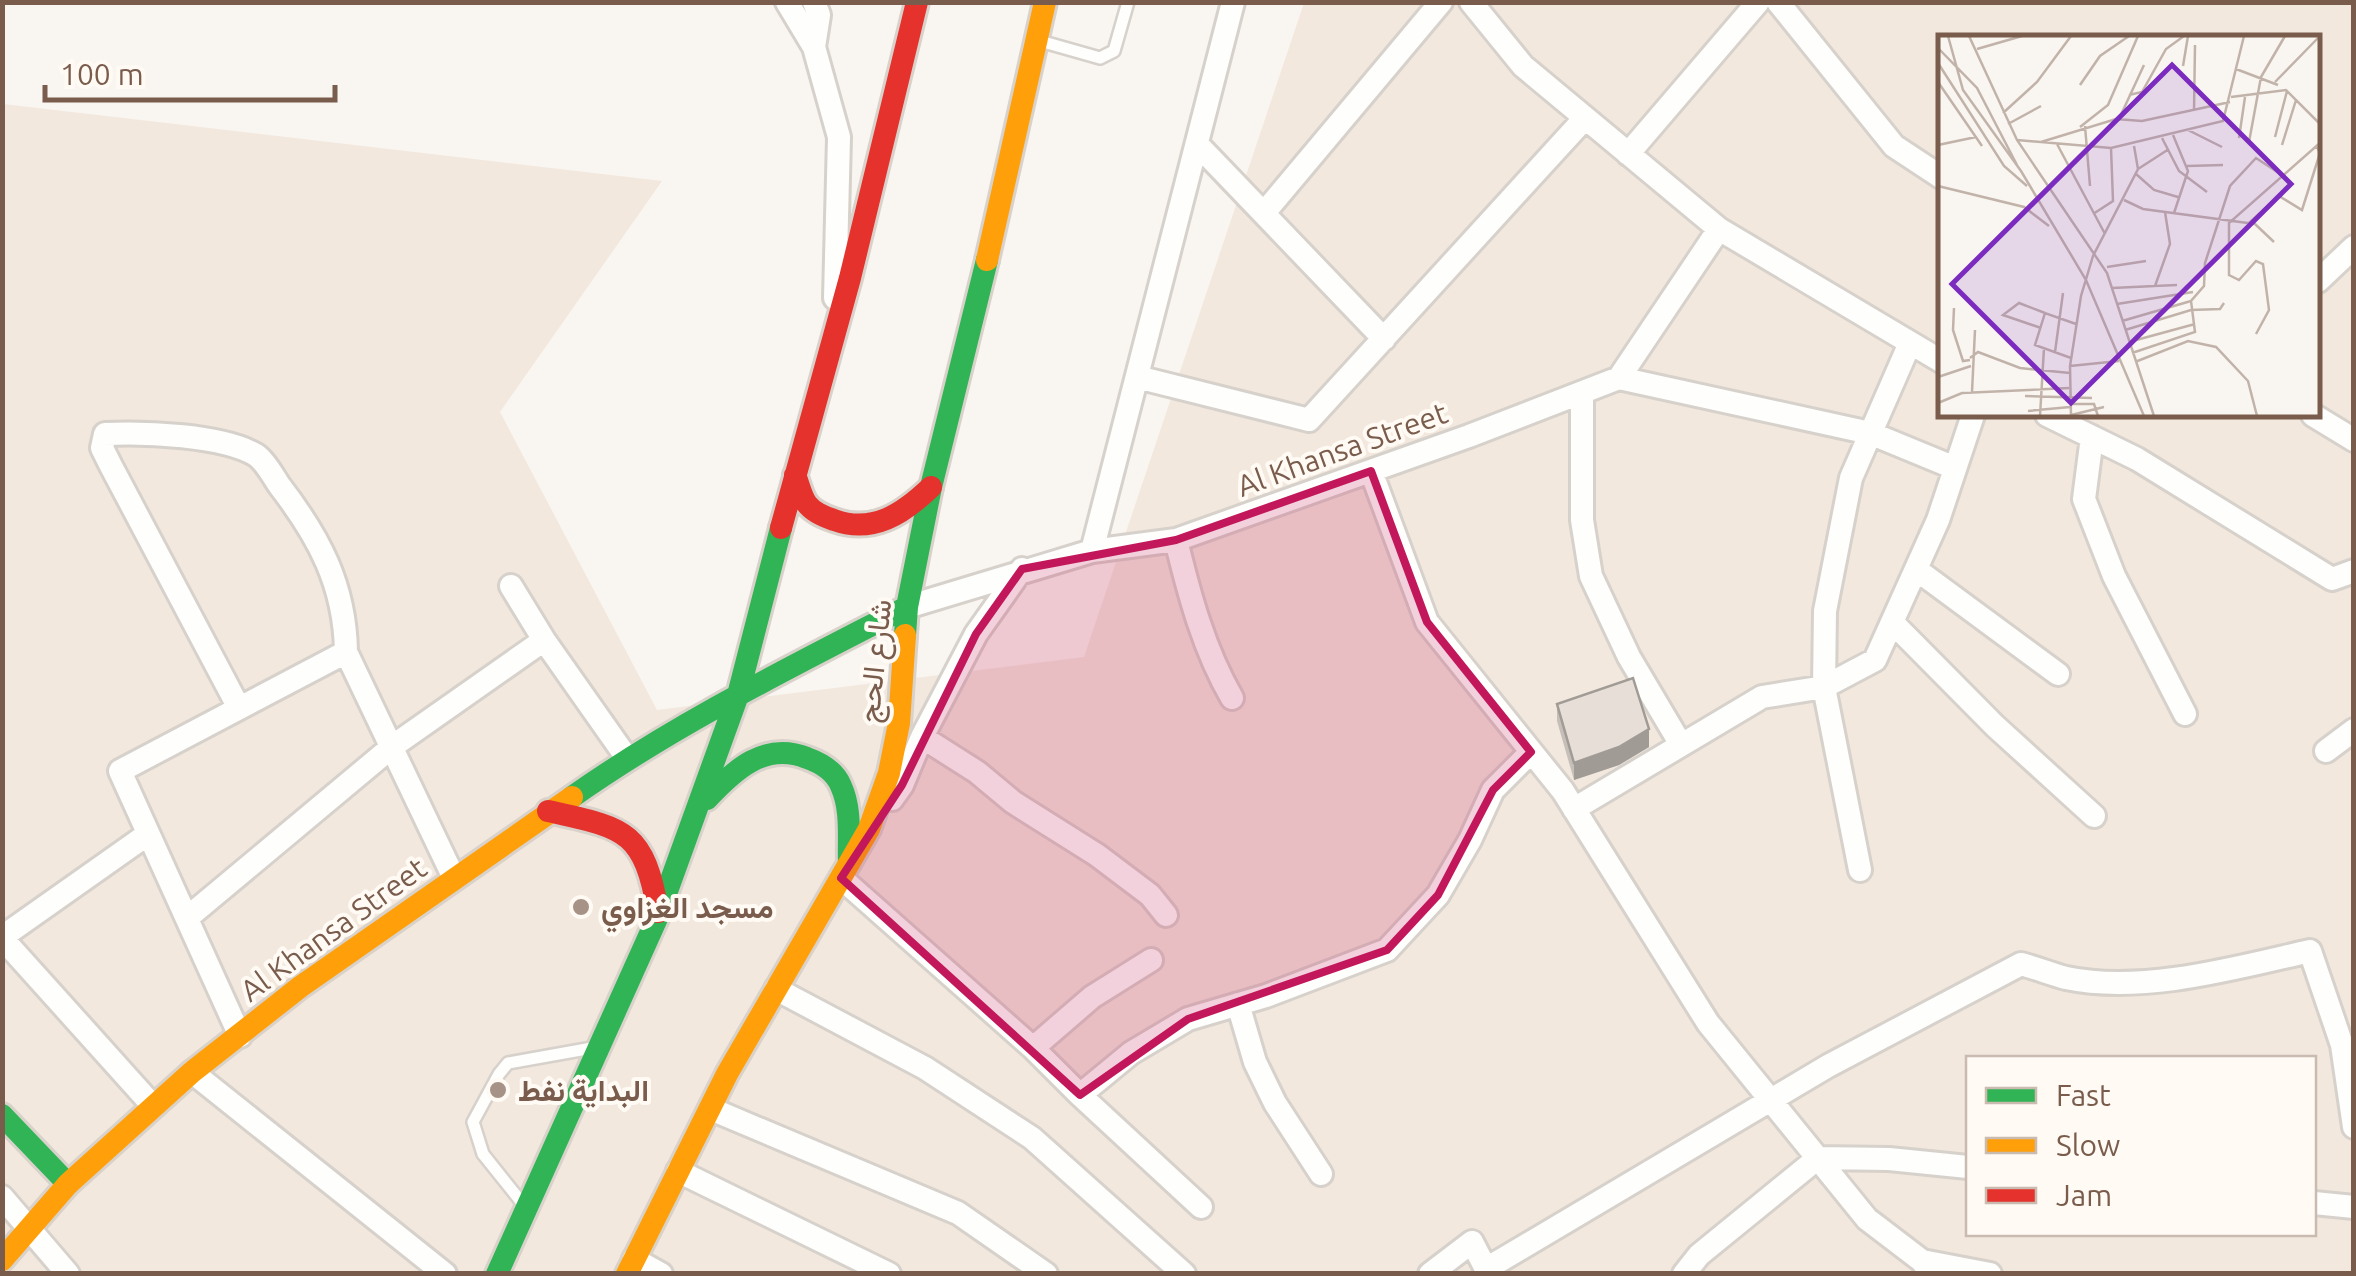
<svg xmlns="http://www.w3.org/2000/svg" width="2356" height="1276" viewBox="0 0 2356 1276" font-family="Ubuntu,Vazirmatn,sans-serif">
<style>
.residential{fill:#f2e8de;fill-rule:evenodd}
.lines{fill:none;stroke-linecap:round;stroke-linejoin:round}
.lane-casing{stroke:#d7d1cb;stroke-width:16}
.street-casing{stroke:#d7d1cb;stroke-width:28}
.fast-casing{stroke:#d9d2cb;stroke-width:28}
.slow-casing{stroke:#d9d2cb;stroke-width:28}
.jam-casing{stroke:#d9d2cb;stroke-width:28}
.lane{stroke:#fefefd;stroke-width:11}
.street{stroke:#fefefd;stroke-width:22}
.fast{stroke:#30b455;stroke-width:22}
.slow{stroke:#ff9f0a;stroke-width:22}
.jam{stroke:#e5322d;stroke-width:22}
.wall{fill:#c6bfb9}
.shaded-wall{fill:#a19b96}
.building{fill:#e6ded7;stroke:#a19b96;stroke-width:2.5}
.marked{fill:#c2185b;fill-opacity:0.2;stroke:#c2185b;stroke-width:8;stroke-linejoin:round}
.poi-dot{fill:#a69286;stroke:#fffaf3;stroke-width:4}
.labels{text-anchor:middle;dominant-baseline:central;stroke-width:8;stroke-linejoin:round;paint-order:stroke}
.street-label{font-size:30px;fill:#7a5c4d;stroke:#fffaf3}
.poi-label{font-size:30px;font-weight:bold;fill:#7a5c4d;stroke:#fffaf3;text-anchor:start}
.inset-road{fill:none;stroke:#c2b3aa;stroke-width:2.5}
.view{fill:#7b2cbf;fill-opacity:0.15;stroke:#7b2cbf;stroke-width:5}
.inset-edge{fill:none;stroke:#7a5c4d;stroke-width:5}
</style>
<rect width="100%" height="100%" fill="#f9f5f0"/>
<path class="residential" d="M1304 3H2353V1273L3 1274V104L662 181 500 412 657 710 1084 657ZM1941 38H2318V415H1941ZM1968 1058H2314V1234H1968Z"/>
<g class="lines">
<g class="lane-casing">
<path id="lane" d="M1040 41 1100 58 1114 51 1128 2
M523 1204 483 1154 473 1122 499 1074 508 1063 592 1048"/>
</g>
<g class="street-casing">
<path id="street" d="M787 2 814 47 839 137 835 298
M814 2 819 15 814 47
M1471 2 1523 66 1719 229 1941 361
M1778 2 1894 146 1941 177
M1197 144 1384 339
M1628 154 1758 2
M1264 213 1441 2
M2318 281 2354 247
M1137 377 1309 420 1585 118
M1619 378 1870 433 1955 468
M1582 394V520L1591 576 1629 657 1680 743
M2047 415 2137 459 2332 579 2354 571
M2313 415 2354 440
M2092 437 2084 499 2114 576 2185 714
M1371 471 1427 622 1563 791 1708 1023 1867 1219 1922 1261 1931 1274
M1176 540C1189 594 1204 650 1232 698
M1092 551 1233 2
M1917 570 2058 674
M511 586 544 640 627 758
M907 607 1092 551 1176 540 1469 436 1619 378 1719 229
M1893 623 1995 726 2094 816
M239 708 111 466 102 448 105 434C143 432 223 435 256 455 265 461 273 476 279 485 319 537 345 585 346 652
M922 737 977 772 1013 802 1097 855 1150 895 1166 915
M2326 751 2354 730
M892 799 902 785 922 737 976 634 1022 569
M1574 809 1762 697 1824 687 1875 660 1938 520 1973 415
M1860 870 1824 687 1825 611 1851 478 1910 343
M841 878 1033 1048 1080 1095
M187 918 393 746 544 640
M2 937 148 834
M2 938 153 1106
M776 989 925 1068 1032 1138 1184 1274
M1238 1004 1255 1062 1275 1103 1321 1174
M240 1036 120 771 346 652 454 878
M1033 1048 1092 997 1151 960
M192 1072 445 1274
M711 1109 958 1213 1046 1274
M678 1171 889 1274
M2 1197 68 1274
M2314 1203 2354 1207
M1201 1207 1080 1095 1131 1053 1188 1019 1266 996 1387 950 1438 895 1470 840 1493 790 1531 752
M634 1259 661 1274
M1922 1261 1990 1274
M1430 1274 1472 1242 1486 1269 1828 1066 2021 964C2036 968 2051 974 2066 978 2143 994 2235 968 2310 951L2342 1045 2354 1127
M1684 1274 1699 1255 1818 1158 1889 1159 1968 1167"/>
</g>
<g class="fast-casing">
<path id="fast" d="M905 635 907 607 931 487 987 260
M572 797C677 723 793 666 907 607
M707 799C734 770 765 741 807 758 821 763 835 771 841 786 852 810 848 838 849 863
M2 1115 68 1184
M497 1274 658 916 738 695 781 528"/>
</g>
<g class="slow-casing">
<path id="slow" d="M987 260 1045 2
M2 1260 68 1184 192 1072 300 987 572 797
M627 1274 727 1074 869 829 889 773 899 723 905 635"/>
</g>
<g class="jam-casing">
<path id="jam" d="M795 475C799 484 801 496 807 504 813 512 825 517 834 520 873 534 903 514 931 487
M781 528 850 278 917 2
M548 811C624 828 644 829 658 912"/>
</g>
<use href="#lane" class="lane"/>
<use href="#street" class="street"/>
<use href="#fast" class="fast"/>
<use href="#slow" class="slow"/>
<use href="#jam" class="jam"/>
</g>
<path class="wall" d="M1557 704 1649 747 1619 765 1574 780 1557 721Z"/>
<path class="shaded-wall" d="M1649 729V747L1619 765 1574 780V763Z"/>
<path class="building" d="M1633 678 1649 729 1619 747 1574 763 1557 704Z"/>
<path class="marked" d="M1371 471 1427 622 1531 752 1493 790 1438 895 1387 950 1188 1019 1080 1095 841 878 902 785 976 634 1022 569 1176 540Z"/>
<g class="poi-dot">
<circle cx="581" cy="907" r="10"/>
<circle cx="498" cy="1090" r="10"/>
</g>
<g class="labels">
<g class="street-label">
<text transform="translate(1342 449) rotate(-20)">Al Khansa Street</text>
<text transform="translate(874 661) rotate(-84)">شارع الحج</text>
<text transform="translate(333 929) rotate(-36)">Al Khansa Street</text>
</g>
<g class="poi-label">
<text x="601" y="907">مسجد الغزاوي</text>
<text x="518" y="1090">البداية نفط</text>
</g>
</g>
<g transform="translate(1938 35)">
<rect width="382" height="382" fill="#f9f5f0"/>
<path class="inset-road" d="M10 1 25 55 83 136 148 245 206 381M31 1 79 105 169 238 216 381M0 13 39 53 79 130M39 14 84 1M0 28 66 131 89 151M245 31 250 1M298 34 340 50M0 47 44 111M337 47 380 3M142 50 162 21 191 1M191 60 204 57 228 14 246 1M293 62 348 55 383 90M256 76 257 10M65 78 99 47 133 1M181 84 206 30M70 89 103 71M147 91 152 151M142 92 170 70 200 1M250 95 284 112M235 100 250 136 236 178M337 102 349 56M224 103 241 136 269 157M301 103 307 62M79 105 173 113 285 86 306 1M103 107 178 84 204 86 292 67M311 107 323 42 347 1M119 109 167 199M0 110 38 102M344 110 358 65M249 131 285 130M200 134 231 114M198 139 216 155 240 162M0 151 86 172 111 191M341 161 364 175 382 118 378 110M186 165 205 174 317 189 336 207M227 177 232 209 217 251 239 250M155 179 175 166 173 113M311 188 342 160M169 232 208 226M174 253 217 251M179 269 255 257M16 273 15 295 25 326 32 325M184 286 253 266M103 293 65 280 81 268 107 278M187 295 253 275 282 274 286 268M318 299 331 275 325 229 318 226 301 245 291 240V188L383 107M191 307 257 289M117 317 125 258M194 318 257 297 253 266 266 251 267 228 292 151 318 123 347 142M32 323 40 317 82 333 132 338M133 323 97 310 107 278 138 289M197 327 250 306 278 312 310 346 319 381M132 331 181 326M0 342 33 331M34 357 37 295M87 361 154 363M0 368 24 358 131 353M132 369H156L160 381M90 376 132 372M133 380 166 372M102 381 106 313M133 381 132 331 143 261 155 221 200 134 196 111"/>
<path class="view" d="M234 30 353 149 133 368 14 249Z"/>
<rect width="382" height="382" class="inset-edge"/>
</g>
<rect width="2356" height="1276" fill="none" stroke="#7a5c4d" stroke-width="10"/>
<rect x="1966" y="1056" width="350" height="180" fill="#fffaf3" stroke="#cabbb1" stroke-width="2.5"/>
<rect x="1986" y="1088" width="50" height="15" fill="#30b455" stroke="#cabbb1" stroke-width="2.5"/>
<text x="2056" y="1106" font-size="30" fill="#7a5c4d">Fast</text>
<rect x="1986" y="1138" width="50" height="15" fill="#ff9f0a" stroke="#cabbb1" stroke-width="2.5"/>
<text x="2056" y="1156" font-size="30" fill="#7a5c4d">Slow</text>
<rect x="1986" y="1188" width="50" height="15" fill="#e5322d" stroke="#cabbb1" stroke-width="2.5"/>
<text x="2056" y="1206" font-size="30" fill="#7a5c4d">Jam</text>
<path d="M45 85v15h290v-15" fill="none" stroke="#7a5c4d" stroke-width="5"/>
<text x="60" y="85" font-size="30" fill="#7a5c4d" stroke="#fffaf3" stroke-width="8" paint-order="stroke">100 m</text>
</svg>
